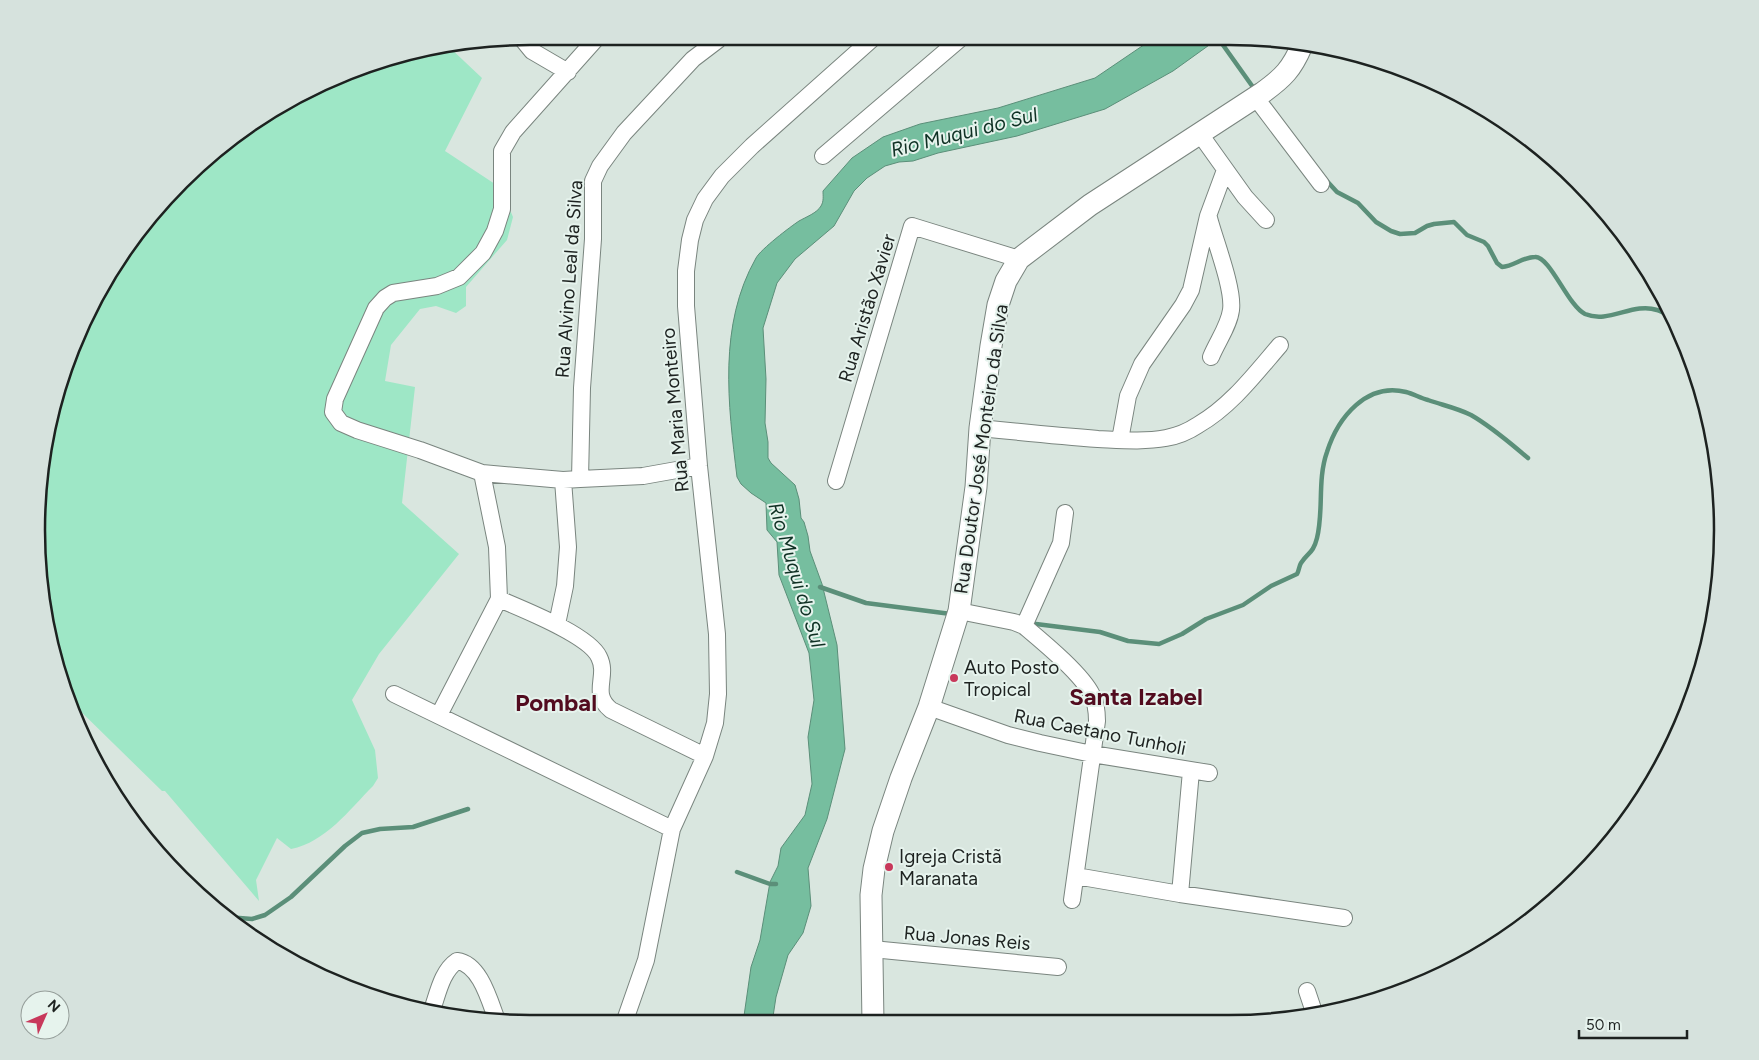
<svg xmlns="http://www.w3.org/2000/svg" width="1759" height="1060" viewBox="0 0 1759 1060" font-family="Figtree,sans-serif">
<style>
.green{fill:#9ee7c6}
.water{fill:#76be9f;stroke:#5b8f79}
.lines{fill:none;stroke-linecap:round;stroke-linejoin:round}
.stream{stroke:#5b8f79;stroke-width:4.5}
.minor-casing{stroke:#7a857f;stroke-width:18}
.major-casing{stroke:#7a857f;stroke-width:23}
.minor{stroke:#fff;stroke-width:16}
.major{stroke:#fff;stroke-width:21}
.poi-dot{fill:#c8385b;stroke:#e6f3ed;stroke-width:2}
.labels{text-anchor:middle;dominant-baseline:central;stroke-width:4;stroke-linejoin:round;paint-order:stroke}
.street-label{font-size:19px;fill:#1d2220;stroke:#e6f3ed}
.poi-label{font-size:19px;fill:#1d2220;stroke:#e6f3ed;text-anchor:start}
.water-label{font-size:20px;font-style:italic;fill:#0f3124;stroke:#e6f3ed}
.district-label{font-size:24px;font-weight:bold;fill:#520c1f;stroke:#e6f3ed}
.rim{fill:none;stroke:#1d2220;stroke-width:2.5}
</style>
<rect width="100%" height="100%" fill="#d9e6df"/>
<path class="green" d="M447 45 482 78 445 151 501 188 513 217 507 240 466 287V306L456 313 436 306 420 309 391 345 385 381 415 387 402 503 459 554 379 654 352 700 375 750 378 778 373 786C349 810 326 842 291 849L277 838 256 880 259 901 165 791H162L67 698 63 689 46 626 36 530 41 465 62 372 120 255 181 181 230 138 311 87 372 62Z"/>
<path class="water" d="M1154 38H1219L1173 71 1105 109 1017 136 938 153 913 161 899 162 885 166 867 178 854 191 834 226 795 259 777 283 763 328 766 379 765 423 768 442V458L771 463 795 485 799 499 801 518 804 522 808 536 810 551 822 584 837 645 845 749 827 819 808 868 811 906 803 933 788 955 776 997 772 1023H743L751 967 760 940 770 882 778 866 781 848 805 815 812 784 808 737 814 700 809 653 779 575 777 542 767 530 766 503 751 493 741 484 737 477C728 404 718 325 756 258 761 249 790 227 799 221 806 217 817 213 821 206 824 201 823 196 823 191L852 158 883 137 920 124 998 108 1095 78Z"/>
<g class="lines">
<path class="stream" d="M1218 38 1255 90
M1326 180 1337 192 1358 203 1376 222 1391 231 1400 234 1415 233 1427 226 1434 224 1454 222 1467 235 1484 242 1488 246 1497 263 1502 267C1514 266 1523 257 1535 257 1550 256 1568 306 1585 314 1609 324 1633 302 1657 310 1663 311 1668 316 1674 320
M820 587 866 603 951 614
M1028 623 1100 632 1128 641 1159 644 1182 634 1206 619 1243 605 1271 586 1297 574C1299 571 1299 566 1301 563 1308 552 1313 554 1317 538 1324 510 1317 480 1327 452 1338 417 1367 382 1406 392 1414 394 1420 398 1428 400 1442 405 1457 408 1471 415 1492 427 1510 443 1528 458
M737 872 770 884H776
M227 917 252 919 265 915 291 897 345 846 362 833 380 829 413 827 468 809"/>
<g class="minor-casing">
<path id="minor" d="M523 40 532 51 568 72
M595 40 513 132 502 151V209L495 231 483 253 459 277 437 286 393 293 385 298 376 308 335 399 333 412 341 423 357 430 420 450 482 473 563 480 580 479 643 476 699 466
M1256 98 1321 184
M1200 134 1245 197 1266 220
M823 156 960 39
M1209 218C1215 241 1234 289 1231 310 1229 326 1217 342 1211 357
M980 428C1019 432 1058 436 1098 439 1121 440 1144 442 1166 438 1177 436 1189 431 1198 425 1231 406 1255 374 1280 345
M1120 440 1128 396 1142 364 1183 305 1191 290 1208 216 1225 170
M580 479 582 388 593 239V181L600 166 624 133 693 59 718 40
M836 481 912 226 1019 259
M499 599C522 609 589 635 599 657 609 677 590 693 611 710L705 756
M959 611 1014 622 1024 626C1043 642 1082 674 1092 695 1096 703 1097 712 1097 721L1072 900
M557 624 565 586 568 547 563 480
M1024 626 1061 543 1065 513
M394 694 672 829
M929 707 1008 735 1040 743 1092 754 1209 773
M439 715 499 599 497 547 482 473
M1076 876 1180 894 1344 918
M1180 894 1191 771
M872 949 1058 967
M1307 991 1314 1012
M432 1010C438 993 442 971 457 961 481 964 490 1003 498 1023
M624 1023 646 960 672 829 705 756 715 723 718 694 717 634 699 466 686 306V271L690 240 695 220 705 199 722 176 752 146 872 39"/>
</g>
<g class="major-casing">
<path id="major" d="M873 1023 871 895 874 869 883 831 901 778 929 707 959 611 976 487 980 428 991 346 998 305 1006 281 1019 259 1090 205 1262 93C1283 78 1292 69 1302 45"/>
</g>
<use href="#minor" class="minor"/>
<use href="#major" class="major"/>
</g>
<g class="poi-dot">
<circle cx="954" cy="678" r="5"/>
<circle cx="889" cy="867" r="5"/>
</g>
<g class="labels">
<g class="street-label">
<text transform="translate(569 279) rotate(-86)">Rua Alvino Leal da Silva</text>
<text transform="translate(867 308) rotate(-73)">Rua Aristão Xavier</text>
<text transform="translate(675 410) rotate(-95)">Rua Maria Monteiro</text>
<text transform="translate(981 449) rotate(-82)">Rua Doutor José Monteiro da Silva</text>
<text transform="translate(1100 732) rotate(11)">Rua Caetano Tunholi</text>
<text transform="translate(967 938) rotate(5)">Rua Jonas Reis</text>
</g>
<g class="poi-label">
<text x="964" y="667">Auto Posto<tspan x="964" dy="22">Tropical</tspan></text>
<text x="899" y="856">Igreja Cristã<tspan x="899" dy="22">Maranata</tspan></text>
</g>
<g class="water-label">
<text transform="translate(964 132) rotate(-14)">Rio Muqui do Sul</text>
<text transform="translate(797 575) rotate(73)">Rio Muqui do Sul</text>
</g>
<g class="district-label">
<text x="1136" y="696">Santa Izabel</text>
<text x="556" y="702">Pombal</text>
</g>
</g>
<path d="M0 0H1759V1060H0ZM530 45H1229A485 485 0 0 1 1714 530V530A485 485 0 0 1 1229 1015H530A485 485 0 0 1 45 530V530A485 485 0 0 1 530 45Z" fill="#d6e2dd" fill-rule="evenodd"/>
<path class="rim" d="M530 45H1229A485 485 0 0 1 1714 530V530A485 485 0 0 1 1229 1015H530A485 485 0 0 1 45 530V530A485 485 0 0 1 530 45Z"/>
<g transform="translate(45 1015) rotate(45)"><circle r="24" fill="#e6f3ed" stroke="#969f9b"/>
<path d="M0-4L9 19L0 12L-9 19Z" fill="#c8385b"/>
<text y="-8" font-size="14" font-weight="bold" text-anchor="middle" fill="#1d2220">N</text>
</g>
<path d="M1579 1030v8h108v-8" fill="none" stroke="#1d2220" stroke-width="2.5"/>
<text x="1586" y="1030" font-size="15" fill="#1d2220" stroke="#e6f3ed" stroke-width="4" paint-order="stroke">50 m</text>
</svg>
